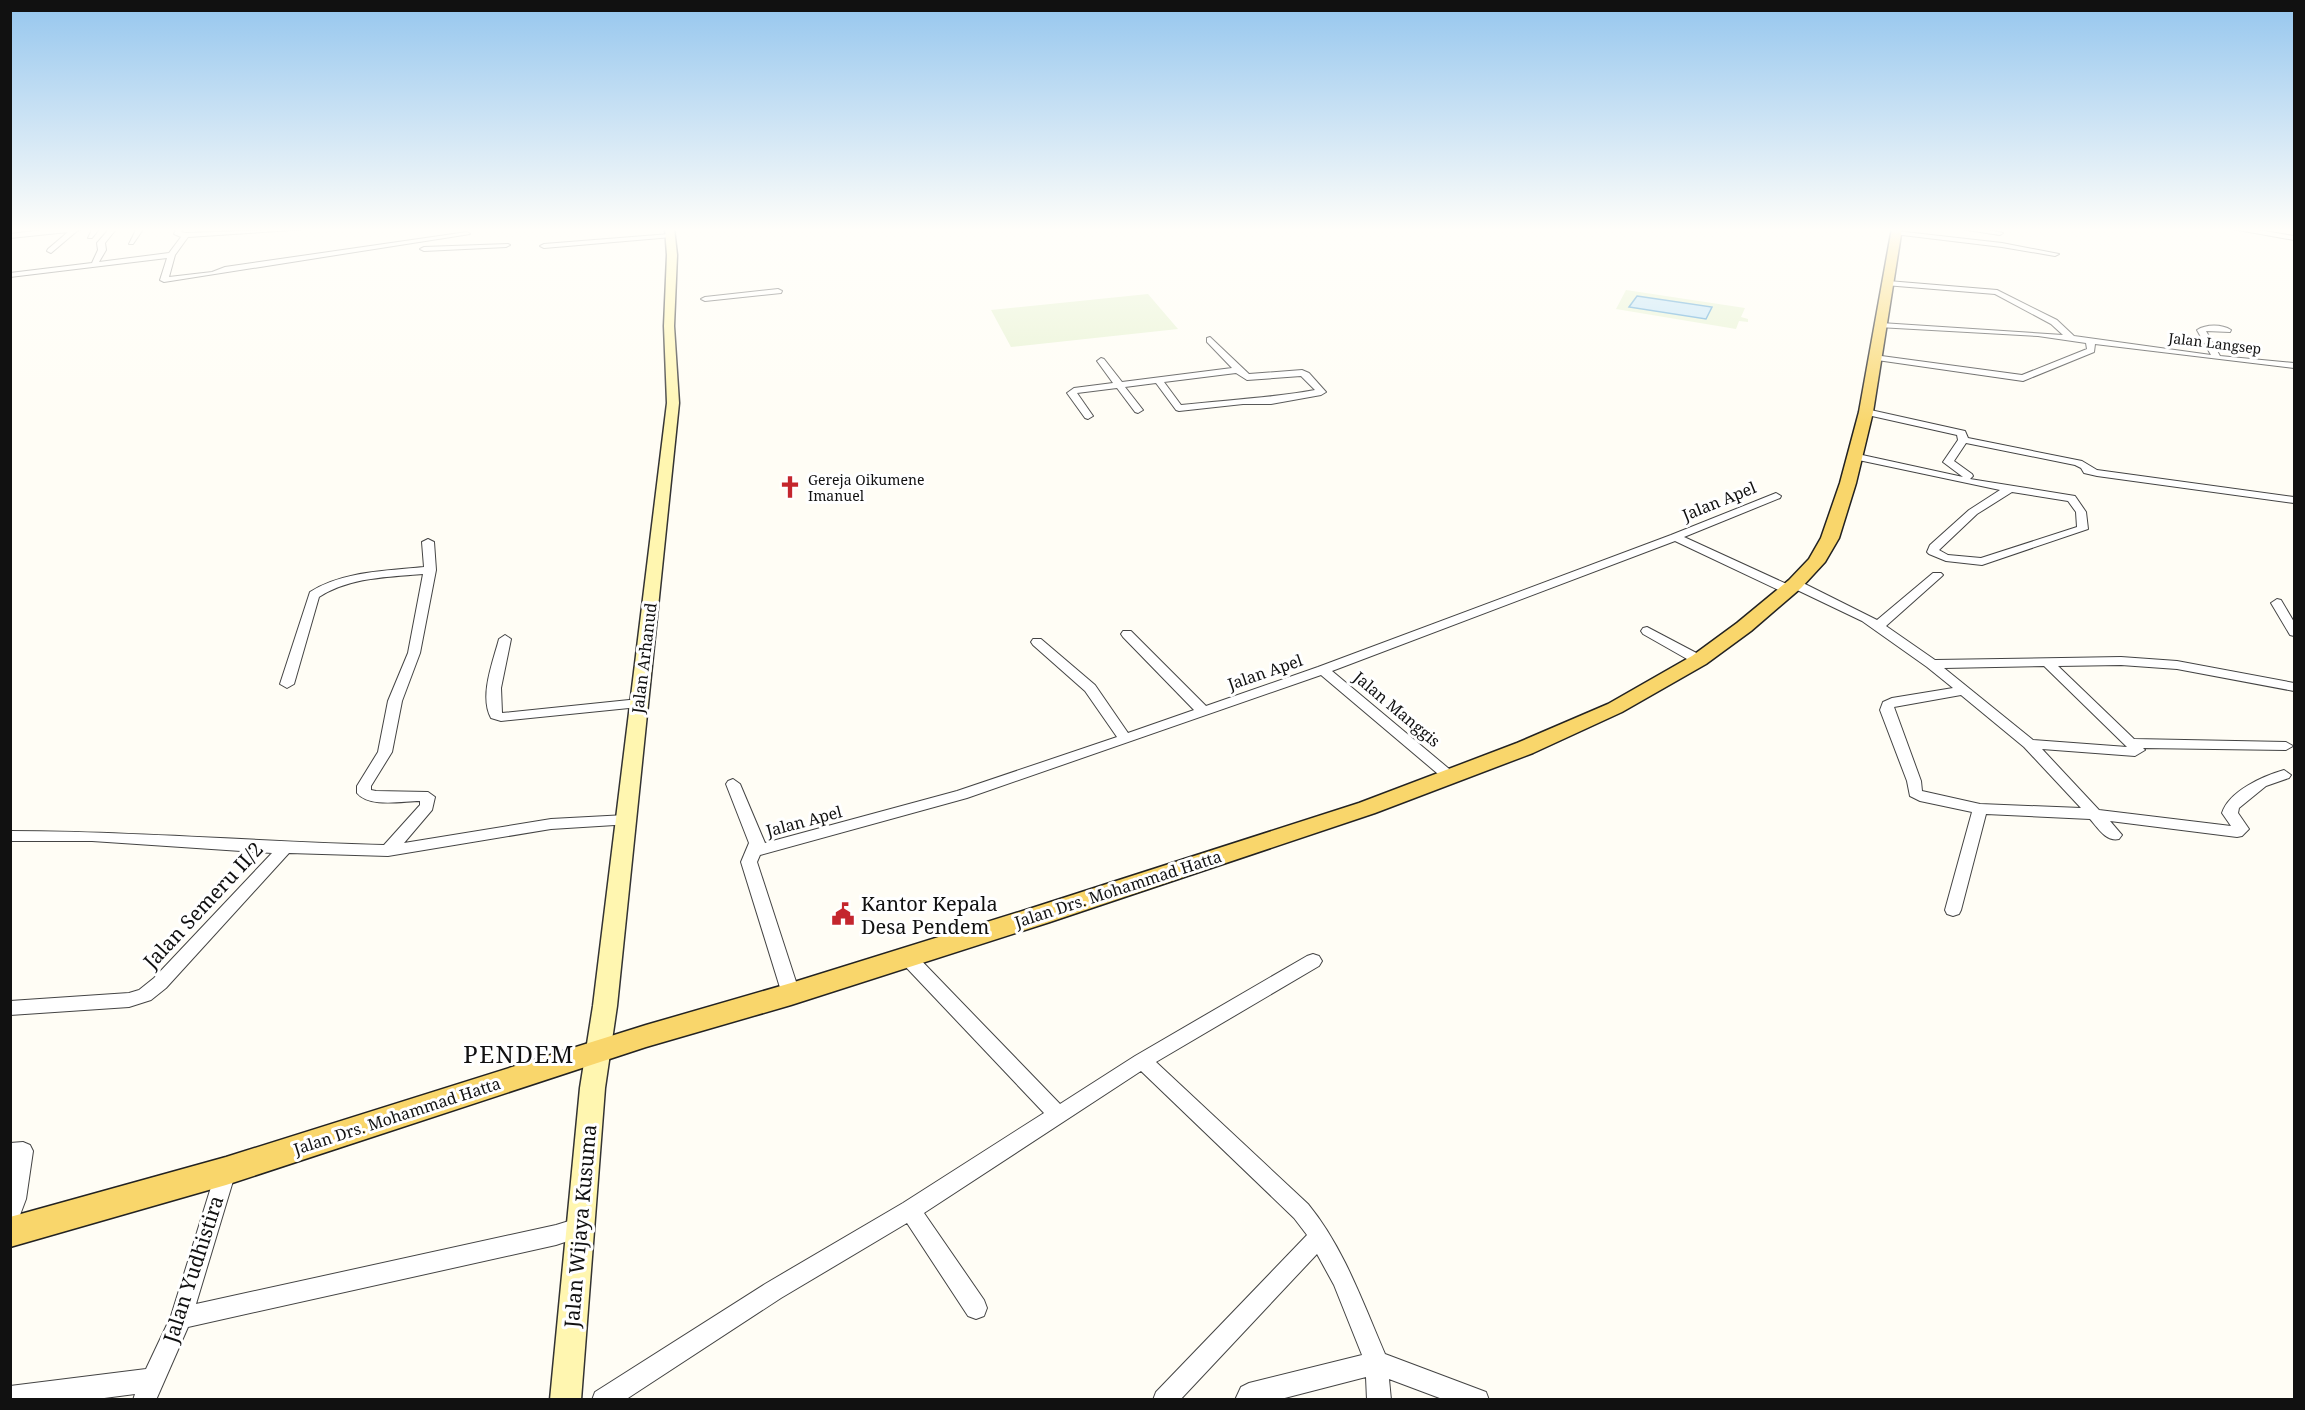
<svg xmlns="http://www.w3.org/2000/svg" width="2305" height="1410" viewBox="0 0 2305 1410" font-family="'Noto Serif',serif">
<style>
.pitch{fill:#e6f2cf}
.water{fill:#b9e0f7;stroke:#3f96cf;stroke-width:1.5}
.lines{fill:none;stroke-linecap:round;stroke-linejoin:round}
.street-casing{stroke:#444;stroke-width:2}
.secondary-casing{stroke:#333;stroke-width:3}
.primary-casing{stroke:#222;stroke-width:3}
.street{fill:#fff;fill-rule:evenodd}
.secondary{fill:#fff6b0;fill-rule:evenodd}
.primary{fill:#f9d66b;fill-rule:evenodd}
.labels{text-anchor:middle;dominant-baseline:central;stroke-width:6;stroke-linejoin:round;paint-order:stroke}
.far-street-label{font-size:14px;fill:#111;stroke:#fff}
.far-poi-label{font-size:14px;fill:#111;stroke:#fff;text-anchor:start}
.street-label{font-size:16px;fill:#111;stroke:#fff}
.near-poi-label{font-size:20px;fill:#111;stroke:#fff;text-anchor:start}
.near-street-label{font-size:20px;fill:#111;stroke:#fff}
.near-quarter-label{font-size:24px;letter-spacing:1.5px;fill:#111;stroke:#fff}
</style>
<rect width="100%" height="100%" fill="#fffdf5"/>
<path class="pitch" d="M1626 290 1745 308 1741 317 1748 319V322L1739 321 1736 329 1616 309Z
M1148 294 1178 329 1011 347 991 310Z"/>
<path class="water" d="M1637 296 1712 307 1706 319 1629 307Z"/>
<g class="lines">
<g class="street-casing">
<path id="street" d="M60 228H85L77 231 51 253 47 251 48 249 68 232 10 238V234Z
M93 228H100L92 238H88Z
M110 228H117L105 243 106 250 99 262 169 253 181 237 174 234 177 228H184L181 232 186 233 323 228 188 237 175 255 169 277 212 272 225 267 467 232 470 234 164 282 160 280 167 258 10 277V273L92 263 98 250 97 243Z
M137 228H144L133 244H129Z
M1954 228H1978L2003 233 2000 235Z
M2227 228H2246L2294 236V240Z
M1896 231 2002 243 2059 254 2055 256 2002 247 1894 234Z
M670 234 672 237 544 248 540 246 544 244Z
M508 244 510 245 506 247 424 251 420 249 424 247Z
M1888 281 1997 290 2057 320 2074 336 2211 355 2197 330C2206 324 2222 324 2231 330L2230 332 2206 331 2220 356 2294 363V368L2095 344 2094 352 2023 381 1877 360 1874 359V355L2022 375 2087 349 2086 343 2038 336 1878 327V323H1881L2063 335 2051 324 1995 294 1885 285 1884 283Z
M778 289 782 291 781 293 705 301 701 299 705 297Z
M1210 337 1249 374 1302 370 1309 373 1326 392 1321 395 1271 404H1243L1179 411 1176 410 1156 383 1125 387 1143 410 1138 413 1135 412 1117 388 1077 393 1093 416 1088 419 1085 418 1067 393 1074 388 1113 383 1097 361 1101 358 1104 359 1122 382 1232 368 1207 342V338ZM1236 373 1247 380 1301 376 1315 390C1271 398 1226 400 1181 405L1164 382Z
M1866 409 1965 431 1968 438 2082 461 2097 470 2294 497V503L2097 476 2084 473 2081 468 2075 465 1966 443 1954 461 1972 474 1973 476 1970 479 2075 496 2086 512 2088 529 1982 565 1946 561 1929 554 1927 552 1930 545 1969 510 2000 490 1849 458 1848 456 1853 453 1963 477 1943 462 1958 440 1957 435 1863 414 1861 412ZM2012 492 2068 501 2076 512 2077 527 1981 558 1948 555 1939 550 1977 514Z
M1776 493 1781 496 1780 498 1684 537 1791 586V581H1799L1877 620 1933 573H1941L1943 575 1941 577 1886 626 1935 660 2121 657 2177 661 2294 683V691L2177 669 2121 665 2058 666 2134 739 2286 742 2293 746 2286 750 2143 748 2145 750 2135 756 2042 749 2099 810 2231 826 2222 813C2229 791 2263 776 2284 770L2291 775 2289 778 2266 786 2239 808 2238 813 2249 829 2242 836 2237 837 2110 821 2122 835 2119 839C2106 842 2098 828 2090 819L1986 814 1961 910 1959 914 1953 916 1947 914 1945 910 1972 812 1920 801 1910 796 1907 781 1880 710 1883 702 1892 698 1953 688 1927 667 1862 621 1793 588V593H1785L1675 541 1332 671 1454 773 1456 776 1454 779H1444L1321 675 967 798 760 855 757 862 800 994 797 999 791 1001 785 999 782 994 741 862 749 843 726 784 728 781 733 779 740 784 765 843 957 791 1117 737 1085 691 1033 645 1031 642 1033 639H1041L1095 685 1128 733 1194 710 1123 637 1121 634 1123 631H1131L1206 706 1318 667 1671 535ZM2044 666 2127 747 2033 740 1944 668ZM1961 695 2024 747 2081 808 1980 804 1922 791 1921 781 1894 707Z
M428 539 434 542 436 570 420 653 402 701 392 752 371 786V790L376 791 428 792 435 797 432 810 404 843 551 819 626 815 631 816 634 820 631 824 551 829 388 856 289 853 166 988 151 1000 129 1007 10 1015V1001L129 993 139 990 154 978 272 853 92 841H10V831C135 831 259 842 384 845L420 805V801C403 801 369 808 357 793V786L378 752 388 701 408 653 423 574C389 577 349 577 319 597L294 684 287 688 280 684 310 592C343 571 386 571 424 567L422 542Z
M2277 599 2281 600 2294 622V636L2290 635 2271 603Z
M1647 627 1704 657 1705 660 1704 663H1694L1643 634 1641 631 1643 628Z
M505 635 511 639 501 688 502 713 639 699 646 703 639 707 501 721 491 718C479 696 493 662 499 639Z
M908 952 914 953 1060 1104 1135 1056 1307 956 1313 954 1319 956 1322 961 1319 966 1156 1062 1308 1204C1344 1248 1363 1303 1385 1354L1486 1392 1489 1400H1445L1389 1379 1391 1400H1367L1366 1377 1277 1400H1235L1241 1387 1249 1383 1362 1355 1334 1285 1317 1254 1180 1400H1153L1156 1392 1307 1235 1294 1218 1141 1071 924 1213 984 1300 987 1308 984 1316 976 1319 968 1316 907 1223 781 1298 625 1400H592L595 1392 765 1284 903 1203 1044 1113 902 963 899 958 902 953Z
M23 1142 30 1145 33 1151 26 1199 17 1223 10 1225V1143Z
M226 1162 233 1165 236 1171 196 1304 556 1225 582 1217 589 1220 592 1227 589 1234 556 1245 188 1327 156 1400H133L135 1394 89 1400H10V1386L146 1369 171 1316 216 1171 219 1165Z"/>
</g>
<g class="secondary-casing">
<path id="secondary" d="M665 228H674L677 255 674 326 679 403 617 1006 605 1088 581 1400H550L580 1088 593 1006 667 403 664 326 667 255Z"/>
</g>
<g class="primary-casing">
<path id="primary" d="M1892 228H1902L1873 412 1856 483 1839 538 1825 562 1801 588 1751 631 1706 664 1622 712 1533 753 1375 813 1050 922 791 1005 646 1047 226 1185 10 1247V1217L226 1157 646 1025 791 983 1032 908 1359 803 1517 743 1608 704 1692 656 1737 623 1789 580 1809 559 1821 538 1840 483 1859 412Z"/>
</g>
<use href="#street" class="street"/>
<use href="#secondary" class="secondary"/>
<use href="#primary" class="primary"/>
</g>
<linearGradient id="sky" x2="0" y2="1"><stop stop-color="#95c6ee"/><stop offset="0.54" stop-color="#fffefa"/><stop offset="1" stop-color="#fffefa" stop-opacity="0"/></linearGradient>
<rect width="2305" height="426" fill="url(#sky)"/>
<defs>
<g id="church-bare" transform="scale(1.8)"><path d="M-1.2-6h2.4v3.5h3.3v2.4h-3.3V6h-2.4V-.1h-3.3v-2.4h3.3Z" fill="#c4262e" stroke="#fff" stroke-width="2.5" paint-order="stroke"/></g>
<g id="civic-bare" transform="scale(1.8)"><path d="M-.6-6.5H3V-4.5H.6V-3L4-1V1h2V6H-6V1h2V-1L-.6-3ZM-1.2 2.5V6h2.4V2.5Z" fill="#c4262e" stroke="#fff" stroke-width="2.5" paint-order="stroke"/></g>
</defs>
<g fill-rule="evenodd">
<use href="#church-bare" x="790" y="487"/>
<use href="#civic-bare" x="843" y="914"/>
</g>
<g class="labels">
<g class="far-street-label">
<text transform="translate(2215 343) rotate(7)">Jalan Langsep</text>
</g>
<g class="far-poi-label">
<text x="808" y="479">Gereja Oikumene<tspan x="808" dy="16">Imanuel</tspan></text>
</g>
<g class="street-label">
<text transform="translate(1719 501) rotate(-22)">Jalan Apel</text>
<text transform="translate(644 658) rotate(-83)">Jalan Arhanud</text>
<text transform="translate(1265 672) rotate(-19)">Jalan Apel</text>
<text transform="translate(1397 709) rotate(40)">Jalan Manggis</text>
<text transform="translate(804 821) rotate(-15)">Jalan Apel</text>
<text transform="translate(1118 889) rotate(-18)">Jalan Drs. Mohammad Hatta</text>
<text transform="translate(397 1116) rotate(-18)">Jalan Drs. Mohammad Hatta</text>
</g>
<g class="near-poi-label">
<text x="861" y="903">Kantor Kepala<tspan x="861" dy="23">Desa Pendem</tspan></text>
</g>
<g class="near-street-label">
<text transform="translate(203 905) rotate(-47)">Jalan Semeru II/2</text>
<text transform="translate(580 1226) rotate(-85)">Jalan Wijaya Kusuma</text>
<text transform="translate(193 1269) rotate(-72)">Jalan Yudhistira</text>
</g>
<g class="near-quarter-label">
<text x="519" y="1053">PENDEM</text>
</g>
</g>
<rect width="2305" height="1410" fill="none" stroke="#111111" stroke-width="24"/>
</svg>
